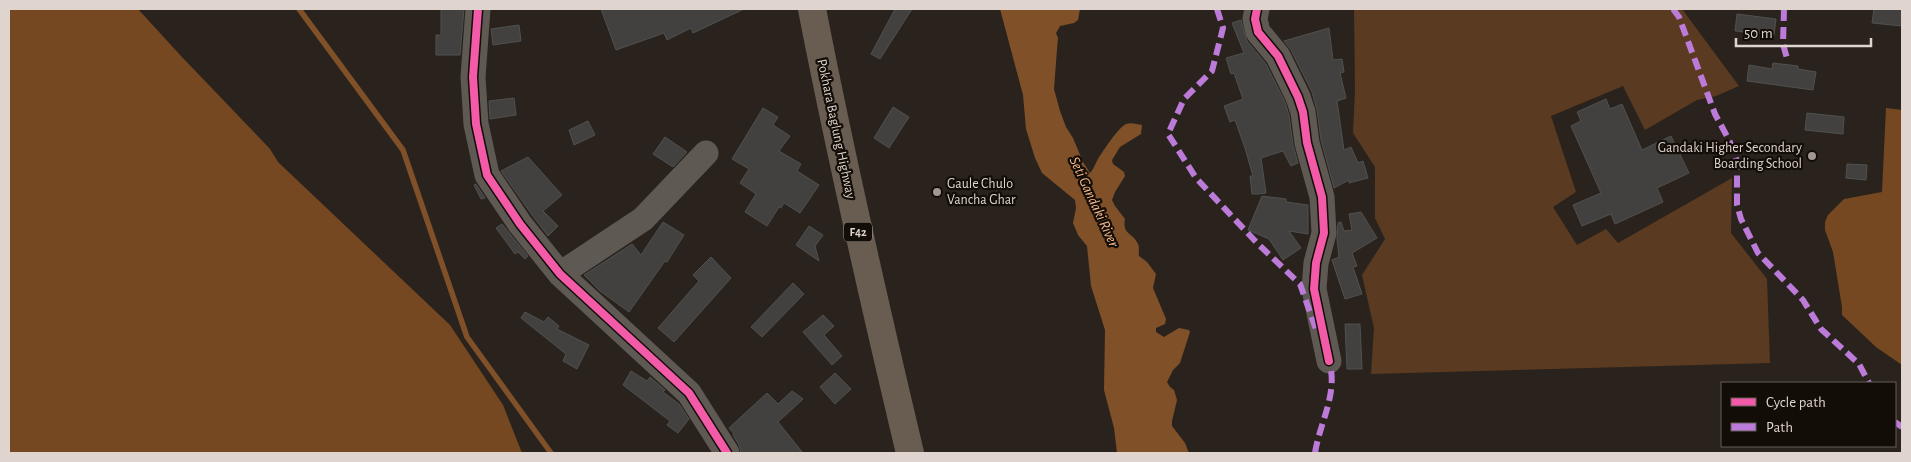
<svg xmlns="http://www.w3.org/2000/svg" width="1911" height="462" viewBox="0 0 1911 462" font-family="'Alegreya Sans',sans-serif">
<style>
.green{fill:#5a3a20}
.forest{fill:#754822}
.water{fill:#805029}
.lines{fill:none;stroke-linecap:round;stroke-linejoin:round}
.stream{stroke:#805029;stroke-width:5.5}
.building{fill:#424140;stroke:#4f5150}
.minor{stroke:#5f5953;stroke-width:25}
.highway{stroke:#695c50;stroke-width:28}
.quiet{stroke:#bd7bd9;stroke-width:6;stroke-dasharray:12 6;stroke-linecap:butt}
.cycleway-casing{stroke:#130d08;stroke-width:11}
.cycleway{stroke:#f35aa7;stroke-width:8}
.poi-dot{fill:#a09790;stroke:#130d08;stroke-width:2}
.labels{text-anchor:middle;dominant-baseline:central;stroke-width:4.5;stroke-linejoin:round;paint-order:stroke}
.shield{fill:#130d08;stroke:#a29993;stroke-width:1}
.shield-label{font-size:12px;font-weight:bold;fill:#dfd5ce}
.street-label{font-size:14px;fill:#dfd5ce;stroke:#130d08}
.poi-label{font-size:14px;fill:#dfd5ce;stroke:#130d08;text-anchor:end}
.water-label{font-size:15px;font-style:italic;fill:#f7b889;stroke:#130d08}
</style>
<rect width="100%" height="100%" fill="#2a231d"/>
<path class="green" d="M1354 9H1682L1739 86 1716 96 1697 100 1645 130 1623 86 1551 116 1576 192 1553 207 1577 245 1606 229 1618 243 1732 178 1731 233 1767 279 1770 363 1371 374 1374 328 1362 275 1385 239 1375 218V167L1353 133 1355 90Z"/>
<path class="forest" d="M9 9H138L181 56 270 149 278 162 450 325 503 405 522 453H9Z
M1886 108 1902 110V365L1876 347 1842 315V307L1833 252 1825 230V222L1828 215 1844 199 1882 192Z"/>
<path class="water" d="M1000 9H1080L1078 20 1074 23 1060 26 1056 33 1058 38 1057 49 1054 89 1060 111 1066 127 1073 138 1083 162 1090 173C1094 169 1095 164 1098 159 1103 151 1118 128 1126 124 1132 122 1136 124 1142 125L1141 134 1120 147 1112 160 1113 164 1124 172 1125 176 1115 192 1112 200 1115 206 1125 219C1122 235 1133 232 1138 244 1140 248 1138 252 1139 256L1147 262 1156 274 1153 288 1166 319 1165 324 1156 328V332L1164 337 1179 328 1189 330 1190 332 1180 363 1173 370 1167 382 1170 387 1174 390 1177 400 1172 421V426L1185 443 1189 453H1117L1114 428 1104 390 1105 330 1091 286 1087 246 1078 235 1073 223 1076 208 1075 200 1042 173 1035 158 1026 129 1023 95Z"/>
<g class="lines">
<path class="stream" d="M299 9 403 150 467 337 551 453"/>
</g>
<path class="building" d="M441 9H464L460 55H436V35H441Z
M601 9H744L693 33 691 28 667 40 664 33 616 50Z
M895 9H912L880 59 871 54Z
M1874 9H1902V26L1872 23Z
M1737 14 1776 19 1774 35 1735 31Z
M1241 20 1247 41 1266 64 1285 102 1289 115 1293 145 1298 163 1291 166 1283 151 1261 158 1266 193 1258 194H1252L1250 176H1253L1245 148 1235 120 1230 122 1224 106 1243 99 1234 73 1231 74 1226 58 1244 53 1232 23Z
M519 25 521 41 493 45 491 29Z
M1329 28 1333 60 1342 59 1344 72 1340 73 1346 98 1337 101 1344 150 1351 147 1358 163 1363 161 1368 178 1349 183V180L1334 188 1321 140 1317 110 1312 92 1291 50 1284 41Z
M1773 63 1798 66V69L1816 72 1813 90 1747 81 1749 65 1772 69Z
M514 98 516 115 490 119 489 101Z
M1606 99 1610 109 1622 104 1642 150 1671 136 1689 173 1657 188 1663 202 1615 224 1611 214 1582 226 1573 205 1601 193 1571 126 1581 121 1577 112Z
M893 107 909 117 889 148 874 138Z
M763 108 778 117 773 125 790 136 779 151 801 164 797 171 819 185 800 213 784 203 781 208 779 207 767 226 745 212 756 194 740 183 749 169 732 159Z
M1807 113 1844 117 1843 134 1805 130Z
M588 121 595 135 574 145 569 130Z
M665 137 687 152 673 167 653 154Z
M528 157 562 195 543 211 558 226 548 236 532 215 501 171Z
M1847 164 1867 165 1866 180 1846 178Z
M476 184 485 198 481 199 474 185Z
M1262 196 1286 199V202L1308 205V234L1289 231 1301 248 1283 260 1269 239 1248 230Z
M1361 212 1377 238 1352 253 1357 266 1353 267 1362 294 1345 299 1332 260 1339 257 1337 239 1338 223 1341 222 1344 231 1352 230 1349 214Z
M663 222 684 235 667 262 665 261 629 312 600 291 584 275 632 244 641 255Z
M502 224 528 256 525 259 518 252 515 254 496 228Z
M809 226 823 235 815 246 819 261 796 245Z
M711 257 731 278 674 342 658 328 699 281 693 275Z
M793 283 804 294 762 337 751 327Z
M525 312 544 322 548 317 559 326 557 329 589 345 577 369 563 361 566 354 521 318Z
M823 315 834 326 824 335 842 356 832 365 803 332Z
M1345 324H1360L1362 369H1347Z
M631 371 647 381 650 377 665 390 663 392 679 404 689 419 678 433 667 425 670 421 623 385Z
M835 373 851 389 835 404 820 387Z
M792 391 803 399 778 422 803 453H741L739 445 733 435 734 434 729 428 767 393 778 404Z"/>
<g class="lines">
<path class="minor" d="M478 9 473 77 476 124 487 175 520 224 560 274 689 393 727 453
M1257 9 1255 19 1258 32 1278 56 1298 97 1303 112 1307 143 1322 197 1324 233 1316 263 1314 289 1329 361
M560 274 643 219 706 153"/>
<path class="highway" d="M812 9C841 158 875 306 910 453"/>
<path class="quiet" d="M1217 9 1223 28 1212 71 1184 99 1168 134 1196 178 1257 243 1300 284 1316 329
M1673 9 1679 17 1715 114 1729 140 1737 161V205L1741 219 1758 253 1803 300 1821 329 1859 364 1869 383
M1784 9 1783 44 1788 62
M1895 422 1902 427
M1315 453C1320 421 1341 389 1327 356"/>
<g class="cycleway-casing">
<path id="cycleway" d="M478 9 473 77 476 124 487 175 520 224 560 274 689 393 727 453
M1257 9 1255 19 1258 32 1278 56 1298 97 1303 112 1307 143 1322 197 1324 233 1316 263 1314 289 1329 361"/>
</g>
<use href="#cycleway" class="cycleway"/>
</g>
<g class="poi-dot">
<circle cx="1812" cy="156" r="5"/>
<circle cx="937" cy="192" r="5"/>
</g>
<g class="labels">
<rect class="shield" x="844" y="222.5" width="28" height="19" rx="4"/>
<g class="shield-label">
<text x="858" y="232">F42</text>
</g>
<g class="street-label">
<text transform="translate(836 129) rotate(78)">Pokhara Baglung Highway</text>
</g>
<g class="poi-label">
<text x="1802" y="148">Gandaki Higher Secondary<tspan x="1802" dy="16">Boarding School</tspan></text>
<text x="947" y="184" text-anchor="start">Gaule Chulo<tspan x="947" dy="16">Vancha Ghar</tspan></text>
</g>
<g class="water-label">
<text transform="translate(1094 202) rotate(65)">Seti Gandaki River</text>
</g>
</g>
<rect width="1911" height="462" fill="none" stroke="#dfd5ce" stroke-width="20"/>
<rect x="1721" y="382" width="175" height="65" fill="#130d08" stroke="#655d57"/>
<rect x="1731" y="398" width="25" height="8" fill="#f35aa7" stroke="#655d57"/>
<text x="1766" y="407" font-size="15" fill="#dfd5ce">Cycle path</text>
<rect x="1731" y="423" width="25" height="8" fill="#bd7bd9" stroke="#655d57"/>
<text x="1766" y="432" font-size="15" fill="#dfd5ce">Path</text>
<path d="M1736 38v8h135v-8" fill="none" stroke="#dfd5ce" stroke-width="2.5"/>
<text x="1744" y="38" font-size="15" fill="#dfd5ce" stroke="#130d08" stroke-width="4" paint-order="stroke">50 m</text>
</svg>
